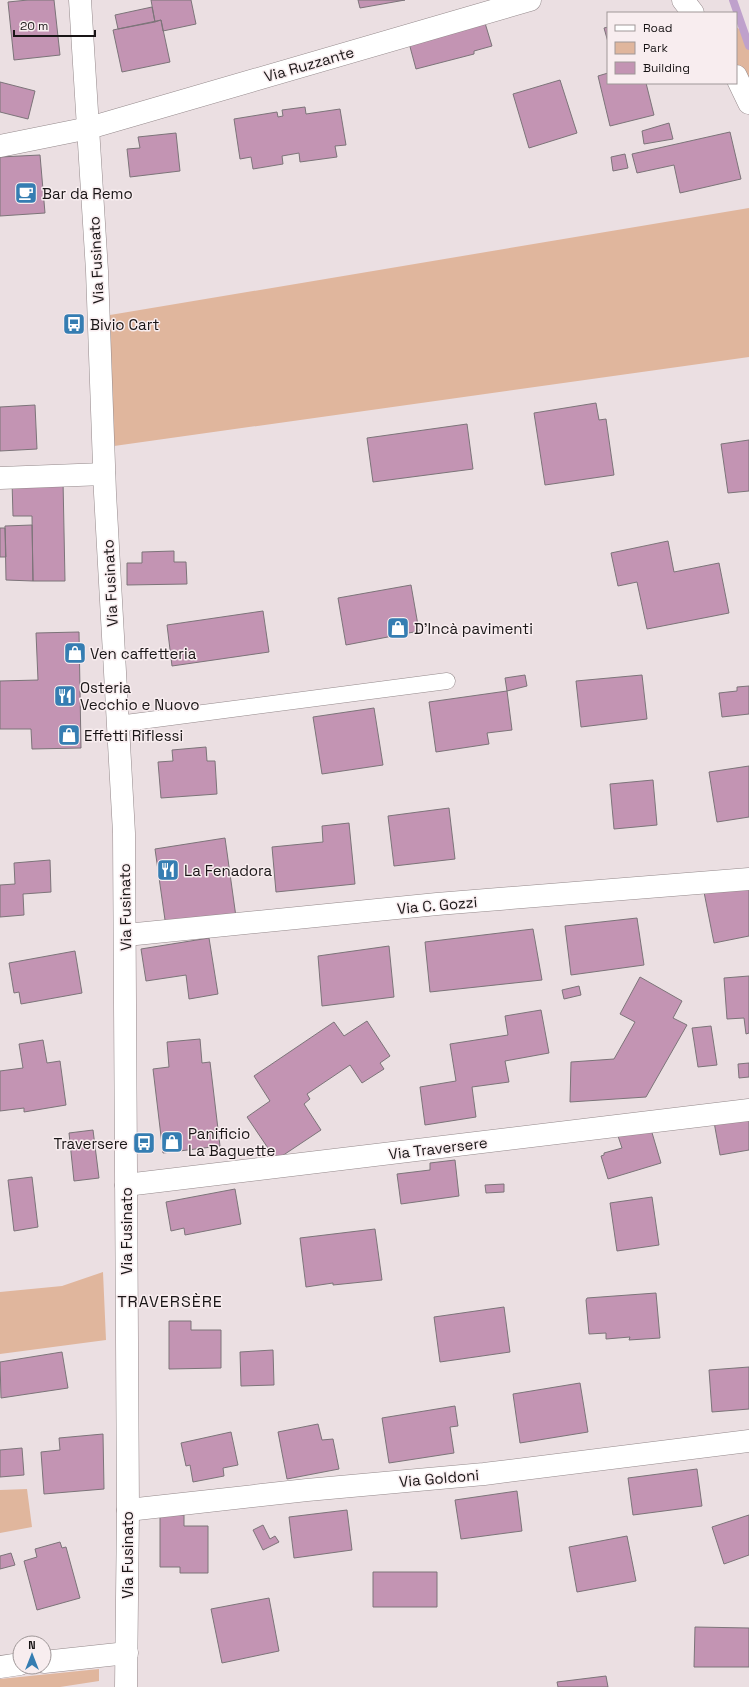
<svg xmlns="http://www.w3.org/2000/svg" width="749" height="1687" viewBox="0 0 749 1687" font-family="'Space Grotesk',sans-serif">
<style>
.green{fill:#e0b69d}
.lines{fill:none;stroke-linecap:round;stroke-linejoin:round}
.stream{stroke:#bfa1cc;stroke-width:8}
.building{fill:#c394b3;stroke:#7c7479}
.lane-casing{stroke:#94898b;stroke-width:17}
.street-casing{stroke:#94898b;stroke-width:23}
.secondary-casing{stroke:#94898b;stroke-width:23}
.lane{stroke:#fff;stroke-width:16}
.street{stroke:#fff;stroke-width:22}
.secondary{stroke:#fff;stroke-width:22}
.labels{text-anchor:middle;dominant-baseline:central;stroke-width:3;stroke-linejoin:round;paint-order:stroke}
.street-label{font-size:15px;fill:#191516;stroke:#f8edef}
.poi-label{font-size:15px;fill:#191516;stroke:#f8edef;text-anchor:start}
.neighbourhood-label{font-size:16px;letter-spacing:1px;fill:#191516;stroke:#f8edef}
</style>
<rect width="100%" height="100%" fill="#ebdfe2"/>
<path class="green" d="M736 27 749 35V103L736 76Z
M749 208V357L107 447 104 316Z
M103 1272 106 1340 0 1354V1292L62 1286Z
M27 1489 32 1527 0 1533V1490Z
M99 1669V1681L60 1687H0V1679Z"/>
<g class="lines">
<path class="stream" d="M733 0 749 46"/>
</g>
<path class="building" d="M28 0H54L60 55 14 60 8 2Z
M151 0H191L196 24 163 31 161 20 155 22Z
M358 0H405L360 8Z
M152 7 155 22 118 29 115 15Z
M161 20 170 62 122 72 113 30Z
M485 23 492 46 474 51V54L416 69 409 43Z
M608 27V42L604 28Z
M608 73V83H646L654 115 610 126 598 76Z
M560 80 577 133 529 148 513 94Z
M0 82 35 91 28 119 0 112Z
M305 107 306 114 340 109 346 145 335 146 337 157 300 162 299 153 282 156 283 164 253 169 251 157 240 159 234 119 277 112 278 117 283 116 282 110Z
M669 123 673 139 644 144 642 131Z
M730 132 741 179 680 193 674 165 637 173 632 154Z
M176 133 180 171 130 177 127 149 140 148 138 137Z
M625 154 628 168 613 171 611 157Z
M40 155 45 213 0 216V157Z
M596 403 599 420 606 419 614 475 545 485 534 413Z
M35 405 37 449 0 451V407Z
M467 424 473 469 373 482 367 438Z
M749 440V491L728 493 721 444Z
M63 480 65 581H33L32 516H13L12 481Z
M32 525 33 581 6 580 5 526Z
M0 528H5L6 557H0Z
M668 541 674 572 719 563 729 613 647 629 637 582 618 586 611 553Z
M174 551V562H186L187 584 127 585V563H142V552Z
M411 585 419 631 346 645 338 598Z
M263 611 269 652 172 666 167 625Z
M79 632 81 748 32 749 31 729H0V681L38 680 36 633Z
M525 675 527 686 507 691 505 678Z
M642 675 647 719 581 727 576 681Z
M749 686V714L722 717 719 693 737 691V687Z
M507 691 512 730 487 733 489 744 436 752 429 702Z
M374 708 383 765 322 774 313 717Z
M206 747 207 761H215L217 794 161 798 158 762 173 761 172 750Z
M749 766V817L717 822 709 772Z
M653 780 657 825 614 829 610 784Z
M449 808 455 859 394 866 388 816Z
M349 823 355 884 276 892 272 847 323 842 322 826Z
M225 838 236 917 166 927 155 849Z
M50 860 51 892 23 894 24 915 0 917V885L15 884 14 863Z
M749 883V936L714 943 704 892Z
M637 918 644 965 571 975 565 926Z
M533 929 542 980 430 992 425 942Z
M209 938 218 994 189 999 186 975 146 981 141 949Z
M389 946 394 997 322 1006 318 956Z
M75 951 82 993 21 1004 19 992 14 993 9 963Z
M749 976V1033L746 1034 744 1018 727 1019 724 978Z
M640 977 682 1001 673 1018 687 1025 646 1097 570 1102 571 1062 614 1059 635 1022 620 1014Z
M579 986 581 995 564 999 562 990Z
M541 1010 549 1053 505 1061 509 1082 472 1087 476 1117 425 1125 420 1087 456 1081 450 1044 508 1035 505 1016Z
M367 1021 390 1056 380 1063 384 1069 362 1083 350 1065 307 1094 310 1099 304 1104 321 1130 276 1160 247 1117 270 1101 254 1076 334 1022 344 1036Z
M711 1026 717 1065 698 1067 692 1028Z
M200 1039 202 1063 210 1062 220 1146 163 1153 153 1069 169 1067 167 1042Z
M43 1040 47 1063 60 1061 66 1105 24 1112V1108L0 1111V1071L23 1068 19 1044Z
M749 1063V1077L739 1078 738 1064Z
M749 1116V1150L720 1155 714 1122Z
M650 1126 661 1163 608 1179 601 1156 604 1155V1153L622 1148 618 1136Z
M93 1130 99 1178 74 1181 69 1133Z
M455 1160 459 1196 401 1204 397 1174 430 1170V1163Z
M32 1177 38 1227 14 1231 8 1180Z
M504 1184V1192L486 1193 485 1185Z
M235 1189 241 1224 185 1235 184 1228 171 1231 166 1202Z
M652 1197 659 1245 617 1251 610 1203Z
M375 1229 382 1280 333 1285V1283L306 1287 300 1238Z
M656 1293 660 1338 629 1340 630 1337 606 1339V1333L589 1334 586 1300 587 1298Z
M504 1307 510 1352 440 1362 434 1317Z
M169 1321H191V1330H221V1368L169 1369Z
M273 1350 274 1385 241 1386 240 1352Z
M62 1352 68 1388 1 1398 0 1362Z
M749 1367V1409L712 1412 709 1370Z
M580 1383 588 1432 520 1443 513 1394Z
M455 1406 458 1426 450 1427 454 1453 389 1463 382 1418Z
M318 1424 322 1440 333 1439 339 1469 287 1479 278 1432Z
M231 1432 238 1465 223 1468 224 1476 193 1482 190 1465 186 1466 181 1443Z
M103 1434 104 1489 44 1494 41 1452 60 1450 59 1438Z
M22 1448 24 1475 0 1477V1450Z
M697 1469 702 1506 633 1515 628 1478Z
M517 1491 522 1531 461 1539 455 1500Z
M347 1510 352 1550 294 1558 289 1517Z
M160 1515H184V1526H208V1573H180V1567H160Z
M749 1515V1555L724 1564 712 1527Z
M263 1525 270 1539 275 1536 279 1542 263 1550 253 1530Z
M627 1536 636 1581 577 1592 569 1547Z
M60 1542 62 1548 66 1547 80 1598 37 1610 24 1561 37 1557 35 1549Z
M11 1553 15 1565 0 1569V1556Z
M373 1572H437V1607H373Z
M269 1598 279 1651 222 1663 211 1609Z
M695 1627 749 1628V1667H694Z
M606 1676 608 1687H558L557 1682Z"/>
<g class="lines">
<g class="lane-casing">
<path id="lane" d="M118 724 447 681"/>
</g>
<g class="street-casing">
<path id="street" d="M683 0 693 13
M736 76 749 103
M0 146 89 128
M0 478 104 474
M126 935 437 904 749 879
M126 1185 749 1110
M128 1510 307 1490 484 1474 749 1441
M44 1662 127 1653
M0 1667 20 1664"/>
</g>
<g class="secondary-casing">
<path id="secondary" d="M80 0 97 271 105 493 124 833 128 1510 126 1687
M89 128 530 0"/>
</g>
<use href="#lane" class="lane"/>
<use href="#street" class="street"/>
<use href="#secondary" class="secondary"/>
</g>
<defs>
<g id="cafe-square" transform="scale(1.15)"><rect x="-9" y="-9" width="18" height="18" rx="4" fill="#357db2" stroke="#f8edef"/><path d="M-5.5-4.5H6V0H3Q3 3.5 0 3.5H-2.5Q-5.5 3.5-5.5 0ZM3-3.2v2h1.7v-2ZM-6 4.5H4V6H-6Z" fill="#fff"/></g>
<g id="bus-square" transform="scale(1.15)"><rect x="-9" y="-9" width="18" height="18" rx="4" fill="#357db2" stroke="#f8edef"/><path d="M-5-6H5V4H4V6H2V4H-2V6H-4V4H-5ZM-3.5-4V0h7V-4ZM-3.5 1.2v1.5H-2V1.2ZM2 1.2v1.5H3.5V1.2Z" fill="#fff"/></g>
<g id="shop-square" transform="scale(1.15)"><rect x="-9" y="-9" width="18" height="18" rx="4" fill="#357db2" stroke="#f8edef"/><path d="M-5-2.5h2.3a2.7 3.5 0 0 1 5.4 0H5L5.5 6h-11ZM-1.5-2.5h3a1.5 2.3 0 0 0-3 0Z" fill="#fff"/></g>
<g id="restaurant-square" transform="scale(1.15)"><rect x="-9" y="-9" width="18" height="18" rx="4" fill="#357db2" stroke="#f8edef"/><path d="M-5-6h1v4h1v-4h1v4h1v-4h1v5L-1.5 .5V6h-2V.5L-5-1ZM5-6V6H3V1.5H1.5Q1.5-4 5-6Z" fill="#fff"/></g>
</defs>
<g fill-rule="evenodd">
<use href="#cafe-square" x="26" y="193"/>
<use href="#bus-square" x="74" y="324"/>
<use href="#shop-square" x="398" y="628"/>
<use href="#shop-square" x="75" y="653"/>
<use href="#restaurant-square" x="65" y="696"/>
<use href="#shop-square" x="69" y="735"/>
<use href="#restaurant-square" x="168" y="870"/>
<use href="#shop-square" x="172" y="1142"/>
<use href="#bus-square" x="144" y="1143"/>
</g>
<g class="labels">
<g class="street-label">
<text transform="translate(309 64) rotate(-16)">Via Ruzzante</text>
<text transform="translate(96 260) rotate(-93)">Via Fusinato</text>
<text transform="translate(110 583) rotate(-93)">Via Fusinato</text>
<text transform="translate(437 905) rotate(-5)">Via C. Gozzi</text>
<text transform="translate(125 907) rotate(-91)">Via Fusinato</text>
<text transform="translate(438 1148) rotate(-7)">Via Traversere</text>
<text transform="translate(126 1231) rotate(-90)">Via Fusinato</text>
<text transform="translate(439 1478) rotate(-5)">Via Goldoni</text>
<text transform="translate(127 1555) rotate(-90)">Via Fusinato</text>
</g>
<g class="poi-label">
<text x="42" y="193">Bar da Remo</text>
<text x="90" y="324">Bivio Cart</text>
<text x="414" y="628">D'Incà pavimenti</text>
<text x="90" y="653">Ven caffetteria</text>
<text x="80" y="687">Osteria<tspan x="80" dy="17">Vecchio e Nuovo</tspan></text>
<text x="84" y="735">Effetti Riflessi</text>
<text x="184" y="870">La Fenadora</text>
<text x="188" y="1133">Panificio<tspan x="188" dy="17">La Baguette</tspan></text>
<text x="128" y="1143" text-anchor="end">Traversere</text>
</g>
<g class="neighbourhood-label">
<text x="170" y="1301">TRAVERSÈRE</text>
</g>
</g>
<rect x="607" y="12" width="130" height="72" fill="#f8edef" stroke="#9f9798"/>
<rect x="615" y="25" width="20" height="6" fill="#ffffff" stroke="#9f9798"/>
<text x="643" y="32" font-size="12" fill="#191516">Road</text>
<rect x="615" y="42" width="20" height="12" fill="#e0b69d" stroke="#9f9798"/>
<text x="643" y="52" font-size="12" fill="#191516">Park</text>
<rect x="615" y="62" width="20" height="12" fill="#c394b3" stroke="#9f9798"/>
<text x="643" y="72" font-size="12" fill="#191516">Building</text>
<g transform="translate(32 1655)"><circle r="19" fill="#f8edef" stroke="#9f9798"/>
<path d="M0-3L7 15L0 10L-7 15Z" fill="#357db2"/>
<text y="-6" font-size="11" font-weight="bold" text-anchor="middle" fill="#191516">N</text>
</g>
<path d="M14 30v6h81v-6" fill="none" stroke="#191516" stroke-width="2"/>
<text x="20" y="30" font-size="12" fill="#191516" stroke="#f8edef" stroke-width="3" paint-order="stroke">20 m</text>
</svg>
